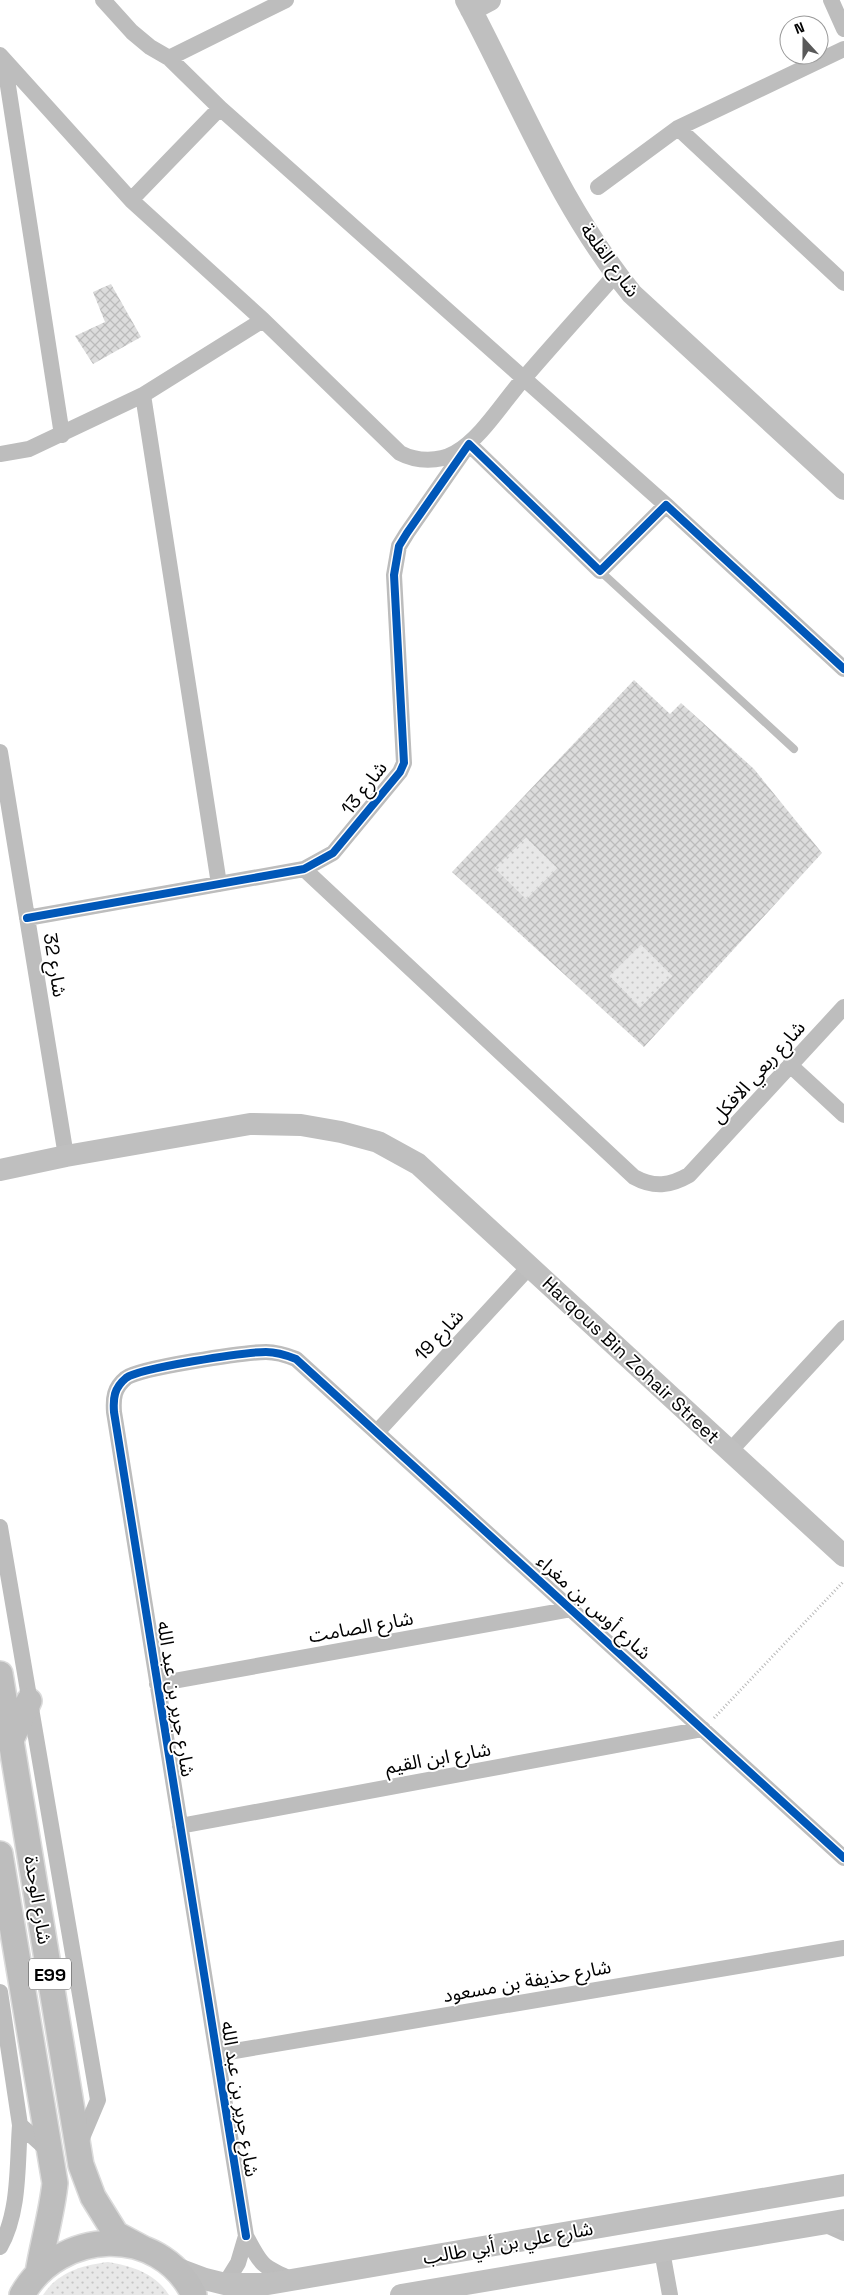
<svg xmlns="http://www.w3.org/2000/svg" width="844" height="2295" viewBox="0 0 844 2295" font-family="'Space Grotesk','Noto Sans Arabic',sans-serif">
<style>
.grass{fill:url(#grass-dots)}
.building{fill:url(#building-cross-hatch);fill-rule:evenodd}
.lines{fill:none;stroke-linecap:round;stroke-linejoin:round}
.primary-casing{stroke:#dbdbdb;stroke-width:28}
.path{stroke:#b8b8b8;stroke-width:3;stroke-dasharray:1 2.5;stroke-linecap:butt}
.lane{stroke:#bdbdbd;stroke-width:8}
.street{stroke:#bdbdbd;stroke-width:16}
.secondary{stroke:#bfbfbf;stroke-width:22}
.primary{stroke:#bdbdbd;stroke-width:25}
.cycleway-casing{stroke:#fff;stroke-width:11}
.cycleway{stroke:#0057b8;stroke-width:8}
.labels{text-anchor:middle;dominant-baseline:central;stroke-width:4;stroke-linejoin:round;paint-order:stroke}
.shield{fill:#fff;stroke:#4c4c4c;stroke-width:1}
.shield-label{font-size:18px;font-weight:bold;fill:#000}
.street-label{font-size:19px;fill:#000;stroke:#fff}
</style>
<defs>
<pattern id="grass-dots" width="8" height="8" patternUnits="userSpaceOnUse" patternTransform="scale(1.25)"><rect width="8" height="8" fill="#e8e8e8"/><path d="M2 2h.1M6 6h.1" fill="none" stroke="#c5c5c5" stroke-width="1.8" stroke-linecap="round"/></pattern>
<pattern id="building-cross-hatch" width="8" height="8" patternUnits="userSpaceOnUse" patternTransform="scale(1.25)"><rect width="8" height="8" fill="#dcdcdc"/><path d="M0 0l8 8M0 8l8-8" fill="none" stroke="#bbb"/></pattern>
</defs>
<rect width="100%" height="100%" fill="#fff"/>
<path class="grass" d="M526 838 557 868 526 899 495 868Z
M641 945 672 976 640 1007 610 976Z
M108 2262C132 2266 155 2273 169 2295H43C58 2272 83 2265 108 2262Z"/>
<path class="building" d="M111 284 141 337 93 364 75 336 105 322 93 292Z
M634 680 670 714 681 703 754 769 822 853 644 1047 452 872ZM526 838 557 868 526 899 495 868ZM641 945 672 976 640 1007 610 976Z"/>
<g class="lines">
<g class="primary-casing">
<path id="primary" d="M0 1674 81 2165 93 2197 116 2234 144 2249
M11 1740 29 1701
M0 1854 55 2183C52 2213 43 2242 38 2273
M22 2295C59 2229 159 2223 194 2295"/>
</g>
<path class="path" d="M714 1718 844 1581"/>
<path class="lane" d="M600 571 794 749"/>
<path class="street" d="M103 0 132 32 150 47 169 58 220 108 666 505
M831 0 844 29
M0 55 131 200 263 320 400 453C417 462 439 462 455 453 482 438 504 400 525 377 555 342 586 308 616 274
M169 58 286 0
M4 60 62 435
M678 128 844 283
M598 187 678 128 844 49
M131 200 220 108
M143 395 219 884
M0 454 29 449 143 395 263 320
M0 752 66 1156
M304 869 634 1177C654 1188 670 1186 689 1175L844 1007
M27 918 304 869 333 853 400 772 404 763 394 575 399 546 407 533 469 444 600 571 666 505 844 669
M790 1065 844 1115
M378 1431 530 1266
M729 1452 844 1328
M0 1527 98 2100 79 2145
M157 1684 572 1609
M180 1826 703 1729
M0 1992 20 2125 50 2152
M217 2054 844 1948
M824 2224 844 2233
M246 2236 114 1412C113 1398 114 1388 126 1378 139 1368 245 1352 266 1352 277 1352 286 1355 296 1359L844 1858
M0 2247C20 2212 17 2164 20 2125
M662 2251 670 2295
M225 2284 238 2263 246 2236C261 2265 262 2267 293 2280"/>
<path class="secondary" d="M466 0C519 99 560 206 632 294L844 489
M471 10 490 0
M0 1170 66 1156 250 1124 301 1125 341 1132 378 1142 418 1164 844 1556
M173 2267 205 2279 225 2284H268L844 2185
M401 2295 844 2220"/>
<use href="#primary" class="primary"/>
<g class="cycleway-casing">
<path id="cycleway" d="M27 918 304 869 333 853 400 772 404 763 394 575 399 546 407 533 469 444 600 571 666 505 844 669
M246 2236 114 1412C113 1398 114 1388 126 1378 139 1368 245 1352 266 1352 277 1352 286 1355 296 1359L844 1858"/>
</g>
<use href="#cycleway" class="cycleway"/>
</g>
<g class="labels">
<rect class="shield" x="29" y="1958.5" width="42" height="31" rx="4"/>
<g class="shield-label">
<text x="50" y="1974">E99</text>
</g>
<g class="street-label">
<text transform="translate(610 260) rotate(54)">شارع القلعة</text>
<text transform="translate(364 788) rotate(-52)">شارع 13</text>
<text transform="translate(55 965) rotate(81)">شارع 32</text>
<text transform="translate(758 1072) rotate(-48)">شارع ربعي الافكل</text>
<text transform="translate(439 1335) rotate(-47)">شارع 19</text>
<text transform="translate(631 1360) rotate(43)">Harqous Bin Zohair Street</text>
<text transform="translate(594 1607) rotate(42)">شارع أوس بن مغراء</text>
<text transform="translate(361 1627) rotate(-10)">شارع الصامت</text>
<text transform="translate(176 1699) rotate(81)">شارع جرير بن عبد الله</text>
<text transform="translate(438 1758) rotate(-10)">شارع ابن القيم</text>
<text transform="translate(38 1900) rotate(81)">شارع الوحدة</text>
<text transform="translate(527 1981) rotate(-10)">شارع حذيفة بن مسعود</text>
<text transform="translate(240 2099) rotate(81)">شارع جرير بن عبد الله</text>
<text transform="translate(508 2243) rotate(-10)">شارع علي بن أبي طالب</text>
</g>
</g>
<g transform="translate(804 40) rotate(339)"><circle r="24" fill="#ffffff" stroke="#999999"/>
<path d="M0-4L9 19L0 12L-9 19Z" fill="#595959"/>
<text y="-8" font-size="14" font-weight="bold" text-anchor="middle" fill="#000000">N</text>
</g>
</svg>
